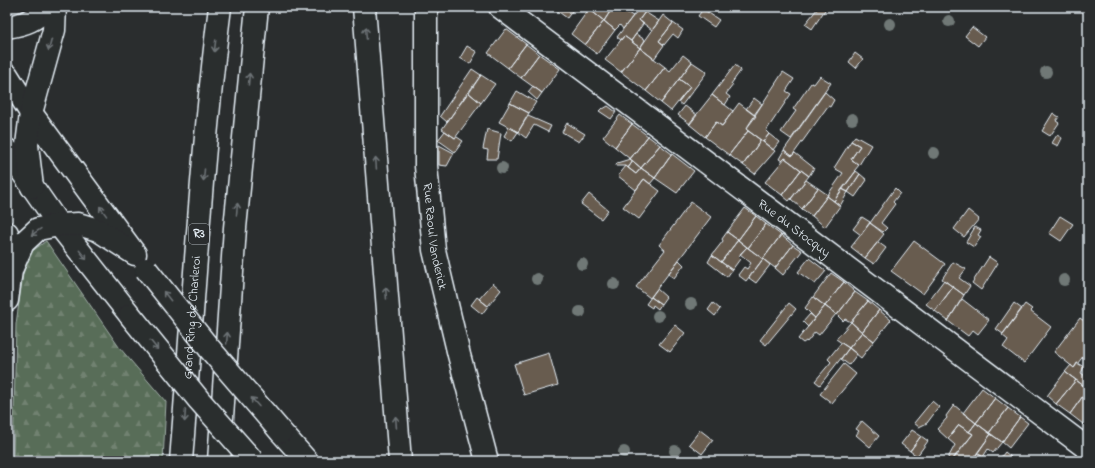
<svg xmlns="http://www.w3.org/2000/svg" width="1095" height="468" viewBox="0 0 1095 468" font-family="'Indie Flower',sans-serif">
<style>
.forest{fill:url(#forest-firs);stroke:#a0afa8}
.building{fill:#685b4f;stroke:#e8f1f8}
.lines{fill:none;stroke-linecap:round;stroke-linejoin:round}
.minor-casing{stroke:#e8f1f8;stroke-width:25}
.secondary-casing{stroke:#e8f1f8;stroke-width:25}
.motorway-casing{stroke:#e8f1f8;stroke-width:25}
.minor{stroke:#2a2d2e;stroke-width:22}
.secondary{stroke:#2a2d2e;stroke-width:22}
.motorway{stroke:#2a2d2e;stroke-width:22}
.secondary-bridge-casing{stroke:#e8f1f8;stroke-width:25;stroke-linecap:butt}
.secondary-bridge{stroke:#2a2d2e;stroke-width:22}
.tree{fill:#6f7876}
.oneway{stroke:#6c7275}
.labels{text-anchor:middle;dominant-baseline:central;stroke-width:3;stroke-linejoin:round;paint-order:stroke}
.shield{fill:#2a2d2e;stroke:#afb6bb;stroke-width:1}
.shield-label{font-size:12px;font-weight:bold;fill:#e8f1f8}
.street-label{font-size:13px;fill:#e8f1f8;stroke:#2a2d2e}
</style>
<defs>
<pattern id="forest-firs" width="22" height="20" patternUnits="userSpaceOnUse"><rect width="22" height="20" fill="#596d58"/><path d="M5 1l3.5 6h-7zM16 11l3.5 6h-7z" fill="#718271"/></pattern>
</defs>
<rect width="100%" height="100%" fill="#2a2d2e"/>
<filter id="ink" filterUnits="userSpaceOnUse"><feTurbulence type="fractalNoise" baseFrequency=".025" numOctaves="2"/><feDisplacementMap in="SourceGraphic" scale="8" xChannelSelector="R" yChannelSelector="G"/><feConvolveMatrix kernelMatrix="1 2 1 2 8 2 1 2 1" color-interpolation-filters="sRGB"/></filter>
<g filter="url(#ink)">
<path class="forest" d="M46 241 119 347 166 402 163 461H13L16 324 23 274 31 252Z"/>
<path class="building" d="M552 7H575L567 18Z
M591 7H613L604 21 589 9Z
M613 7H617L633 16 623 29 620 25 615 30 604 21Z
M640 7H646L643 10 645 12 639 20 643 24 631 41 624 36 621 40 617 37Z
M816 7H827L812 29 805 24 818 8Z
M589 9 604 21 585 45 571 34Z
M703 9 719 20 714 27 698 16Z
M645 12 659 21 652 30 639 20Z
M663 15 673 23 659 41 664 45 654 59 640 48Z
M604 21 615 30 597 54 585 45Z
M673 23 683 30 678 38 673 34 664 45 659 41Z
M972 27 985 37 978 46 965 36Z
M506 29 526 44 508 68 488 53Z
M636 34 645 40 640 48 631 41Z
M624 36 640 48 621 72 605 60Z
M526 44 539 54 521 78 508 68Z
M467 46 477 52 470 64 460 58Z
M640 48 665 67 646 91 621 72Z
M855 53 863 59 856 68 849 62Z
M539 54 560 69 542 93 521 78Z
M683 55 692 62 661 103 646 91 665 67 670 71Z
M692 62 707 72 682 105 678 102 690 87 679 79Z
M735 65 741 70 731 84 733 85 726 94 730 97 725 105 712 95Z
M472 69 481 75 447 122 440 116Z
M783 72 794 79 786 91 791 94 766 131 769 134 763 142 746 129Z
M481 75 495 84 481 103 469 93Z
M820 76 831 83 791 139 781 132 796 111 793 109 811 83 814 84Z
M679 79 690 87 671 111 661 103Z
M533 86 542 93 537 100 528 92Z
M517 91 536 102 529 113 510 103Z
M468 92 481 103 455 138 442 129Z
M825 92 834 100 830 107 828 106 792 156 784 150Z
M712 95 733 111 722 126 716 122 705 137 689 124Z
M754 98 762 104 754 115 746 109Z
M510 103 529 113 518 132 499 122Z
M739 103 756 116 746 129 748 131 729 155 705 137 716 122 722 126Z
M608 106 616 112 611 119 599 111 602 108 603 109Z
M685 106 697 115 690 124 678 115Z
M1053 113 1059 117 1056 121 1059 123 1050 136 1042 131Z
M620 115 632 124 615 147 603 137Z
M528 116 551 126 548 132 534 125 526 138 518 132Z
M567 123 585 134 579 142 562 132Z
M632 124 648 136 630 159 615 147Z
M509 127 518 132 512 141 504 136Z
M487 129 501 133 497 159H487L488 150 483 149Z
M445 131 455 138 457 137 463 141 455 152 438 140Z
M748 131 761 140 743 165 729 155Z
M769 134 779 142 773 150 763 142Z
M1057 135 1062 138 1058 146 1052 143Z
M648 136 660 145 641 168 630 159Z
M855 136 871 145 859 165 851 159 860 146 851 141Z
M761 140 775 151 755 174 743 165Z
M851 141 860 146 851 159 859 165 855 170 856 171 834 201 827 196 843 173 834 168Z
M439 145 454 153 447 166 439 165Z
M660 145 672 154 655 178 641 168Z
M784 150 792 156 795 153 814 168 809 176 785 158 782 161 779 159Z
M672 154 694 171 677 193 655 178Z
M785 158 801 170 782 195 765 182Z
M630 159 633 161 628 168 626 166H616L617 163Z
M633 161 641 168 636 174 628 168Z
M626 166 636 174 641 168 655 178 650 184 644 179 636 190 618 176Z
M801 170 809 176 789 201 782 195Z
M856 171 860 174 848 192 842 189Z
M860 174 867 180 855 197 848 192Z
M644 179 660 191 639 219 623 207Z
M806 180 818 188 802 209 791 199Z
M818 188 828 195 812 216 802 209Z
M895 188 900 193 893 202 895 204 881 223 887 228 883 232 870 223Z
M842 189 848 192 840 206 834 201Z
M589 194 608 210 601 219 581 204Z
M827 196 840 206 825 227 812 216Z
M691 202 711 217 650 298 636 287 665 250 659 245Z
M745 208 756 216 738 240 727 232Z
M968 210 979 219 964 237 954 229Z
M756 216 766 224 748 248 738 240Z
M1060 216 1073 224 1061 241 1049 233Z
M862 217 870 222 861 235 853 229Z
M870 223 884 234 865 258 851 247Z
M766 224 781 235 763 259 748 248Z
M975 227 981 230 978 235 981 237 974 247 966 242Z
M727 232 738 240 721 262 712 255 723 241 722 239Z
M781 235 793 245 775 268 763 259Z
M738 240 747 247 738 257 740 259 732 270 721 262Z
M914 241 945 264 923 294 891 271Z
M878 242 886 248 874 264 865 258Z
M793 245 802 251 783 275 775 268Z
M747 247 763 259 746 281 738 275 744 267 747 269 751 263 740 254Z
M712 255 732 270 727 277 708 262Z
M989 257 998 263 981 290 972 283Z
M809 258 826 271 815 284 798 272Z
M763 259 770 265 756 283 749 278Z
M679 260 684 265 674 278 668 274Z
M953 262 966 269 959 278 970 286 964 295 942 279Z
M831 273 844 282 825 306 813 297Z
M944 280 953 287 935 311 926 304Z
M844 282 855 292 837 315 825 306Z
M493 283 501 290 488 306 479 299Z
M953 287 964 295 948 321 935 311Z
M657 289 666 297 661 304 651 297Z
M855 292 868 301 851 322 845 319 843 321 837 315Z
M477 297 488 306 482 314 471 305Z
M651 297 661 304 658 309 653 305 652 308 646 304Z
M813 297 825 306 815 318 805 308Z
M962 299 989 320 978 334 973 330 968 336 948 321Z
M868 301 879 310 862 332 851 322Z
M713 303 720 309 715 316 708 310Z
M789 303 796 309 766 345 760 340Z
M1014 303 1022 309 1003 334 996 329Z
M1025 304 1032 309 1030 311 1051 327 1024 363 1003 347 1008 340 1002 335Z
M825 306 836 314 819 335 815 332 807 342 806 341 803 343 798 339Z
M879 310 891 320 874 341 862 332Z
M810 314 815 318 808 327 803 322Z
M1080 318 1088 324V350L1074 368 1054 352Z
M851 322 862 332 849 348 836 339Z
M675 325 685 333 670 352 659 344Z
M862 332 874 341 861 358 849 348Z
M841 343 849 348 820 385 815 381 831 362 828 359Z
M849 348 857 354 849 365 841 359Z
M549 353 558 385 524 395 514 364Z
M1077 363 1084 367 1081 373 1088 378V389L1065 372 1071 365 1074 368Z
M844 364 856 374 832 403 820 394Z
M1065 372 1076 380 1056 404 1047 396Z
M1076 380 1088 389 1070 414 1056 404Z
M982 388 995 398 976 423 963 413Z
M1088 389V416L1083 424 1070 414Z
M995 398 1008 408 989 433 976 423Z
M932 401 939 407 927 423 919 427 914 423Z
M954 405 976 423 969 432 959 425 948 439 937 429 947 418 946 416Z
M1008 408 1020 417 1002 442 989 433Z
M1088 416V428L1083 424Z
M1020 417 1028 423 1009 448 1002 442Z
M862 421 879 436 870 447 856 435 859 431 856 429Z
M976 423 991 434 972 461H952L973 434 969 432Z
M959 425 973 434 951 461 948 458 955 445 948 439Z
M700 430 713 440 702 454 689 444Z
M912 430 921 436 910 451 901 444Z
M991 434 1002 442 993 453 988 449 983 457 977 453Z
M921 436 928 441 917 456 910 451Z
M1005 452 1011 457 1008 461H998Z
M977 453 983 457 980 461H972Z"/>
<g class="lines">
<g class="minor-casing">
<g id="minor">
<path id="s1" d="M426 7V166L434 250 459 355 487 461"/>
<path id="s2" d="M500 7 1088 449"/>
</g>
</g>
<g class="secondary-casing">
<path id="secondary" d="M7 75 31 113 134 253
M7 150 59 225 130 315
M281 432 307 461"/>
</g>
<g class="motorway-casing">
<g id="motorway">
<path d="M364 7 400 461"/>
<path d="M7 27C26 24 35 20 49 7"/>
<path d="M32 187 27 145 31 113 54 30 55 7"/>
<path d="M7 233 11 270 7 300"/>
<path d="M11 270 23 243 38 229 59 225 78 224 98 230 135 254"/>
<path id="s3" d="M181 461C193 310 201 157 220 7"/>
<path d="M219 461 235 228 257 7"/>
</g>
</g>
<use href="#minor" class="minor"/>
<use href="#secondary" class="secondary"/>
<use href="#motorway" class="motorway"/>
<g class="secondary-bridge-casing">
<path id="secondary-bridge" d="M146 269 209 348 281 432
M130 315 199 400 253 461"/>
</g>
<use href="#secondary-bridge" class="secondary-bridge"/>
</g>
<g class="tree">
<circle cx="949" cy="21" r="6"/>
<circle cx="890" cy="24" r="6"/>
<circle cx="1046" cy="72" r="6"/>
<circle cx="852" cy="119" r="6"/>
<circle cx="934" cy="153" r="6"/>
<circle cx="502" cy="168" r="6"/>
<circle cx="582" cy="264" r="6"/>
<circle cx="537" cy="279" r="6"/>
<circle cx="1064" cy="280" r="6"/>
<circle cx="614" cy="284" r="6"/>
<circle cx="691" cy="304" r="6"/>
<circle cx="580" cy="312" r="6"/>
<circle cx="658" cy="316" r="6"/>
<circle cx="675" cy="451" r="6"/>
<circle cx="624" cy="452" r="6"/>
</g>
<defs><path id="oneway-shaft" d="M-6 0H5M1.5-3L5.5 0L1.5 3" fill="none" stroke-width="1.6" stroke-linecap="round" stroke-linejoin="round"/></defs>
<g class="oneway">
<use href="#oneway-shaft" transform="translate(366 33) rotate(-94)"/>
<use href="#oneway-shaft" transform="translate(50 45) rotate(105)"/>
<use href="#oneway-shaft" transform="translate(215 46) rotate(97)"/>
<use href="#oneway-shaft" transform="translate(249 79) rotate(-85)"/>
<use href="#oneway-shaft" transform="translate(376 163) rotate(-94)"/>
<use href="#oneway-shaft" transform="translate(204 175) rotate(95)"/>
<use href="#oneway-shaft" transform="translate(237 209) rotate(-85)"/>
<use href="#oneway-shaft" transform="translate(103 211) rotate(-126)"/>
<use href="#oneway-shaft" transform="translate(36 232) rotate(145)"/>
<use href="#oneway-shaft" transform="translate(83 255) rotate(52)"/>
<use href="#oneway-shaft" transform="translate(386 293) rotate(-94)"/>
<use href="#oneway-shaft" transform="translate(167 296) rotate(-128)"/>
<use href="#oneway-shaft" transform="translate(227 338) rotate(-86)"/>
<use href="#oneway-shaft" transform="translate(154 345) rotate(51)"/>
<use href="#oneway-shaft" transform="translate(255 402) rotate(-131)"/>
<use href="#oneway-shaft" transform="translate(185 416) rotate(94)"/>
<use href="#oneway-shaft" transform="translate(396 422) rotate(-94)"/>
</g>
</g>
<g class="labels">
<rect class="shield" x="189" y="224" width="20" height="20" rx="3"/>
<g class="shield-label">
<text x="199" y="234">R3</text>
</g>
<g class="street-label">
<text stroke="none"><textPath href="#s2" startOffset="368">Rue du Stocquy</textPath></text>
<text stroke="none"><textPath href="#s1" startOffset="230">Rue Raoul Vanderick</textPath></text>
<text stroke="none"><textPath href="#s3" startOffset="144">Grand Ring de Charleroi</textPath></text>
</g>
</g>
<rect width="1095" height="468" fill="none" stroke="#2a2d2e" stroke-width="24"/>
<rect x="12" y="12" width="1071" height="444" fill="none" stroke="#e8f1f8" stroke-width="1.5" filter="url(#ink)"/>
</svg>
